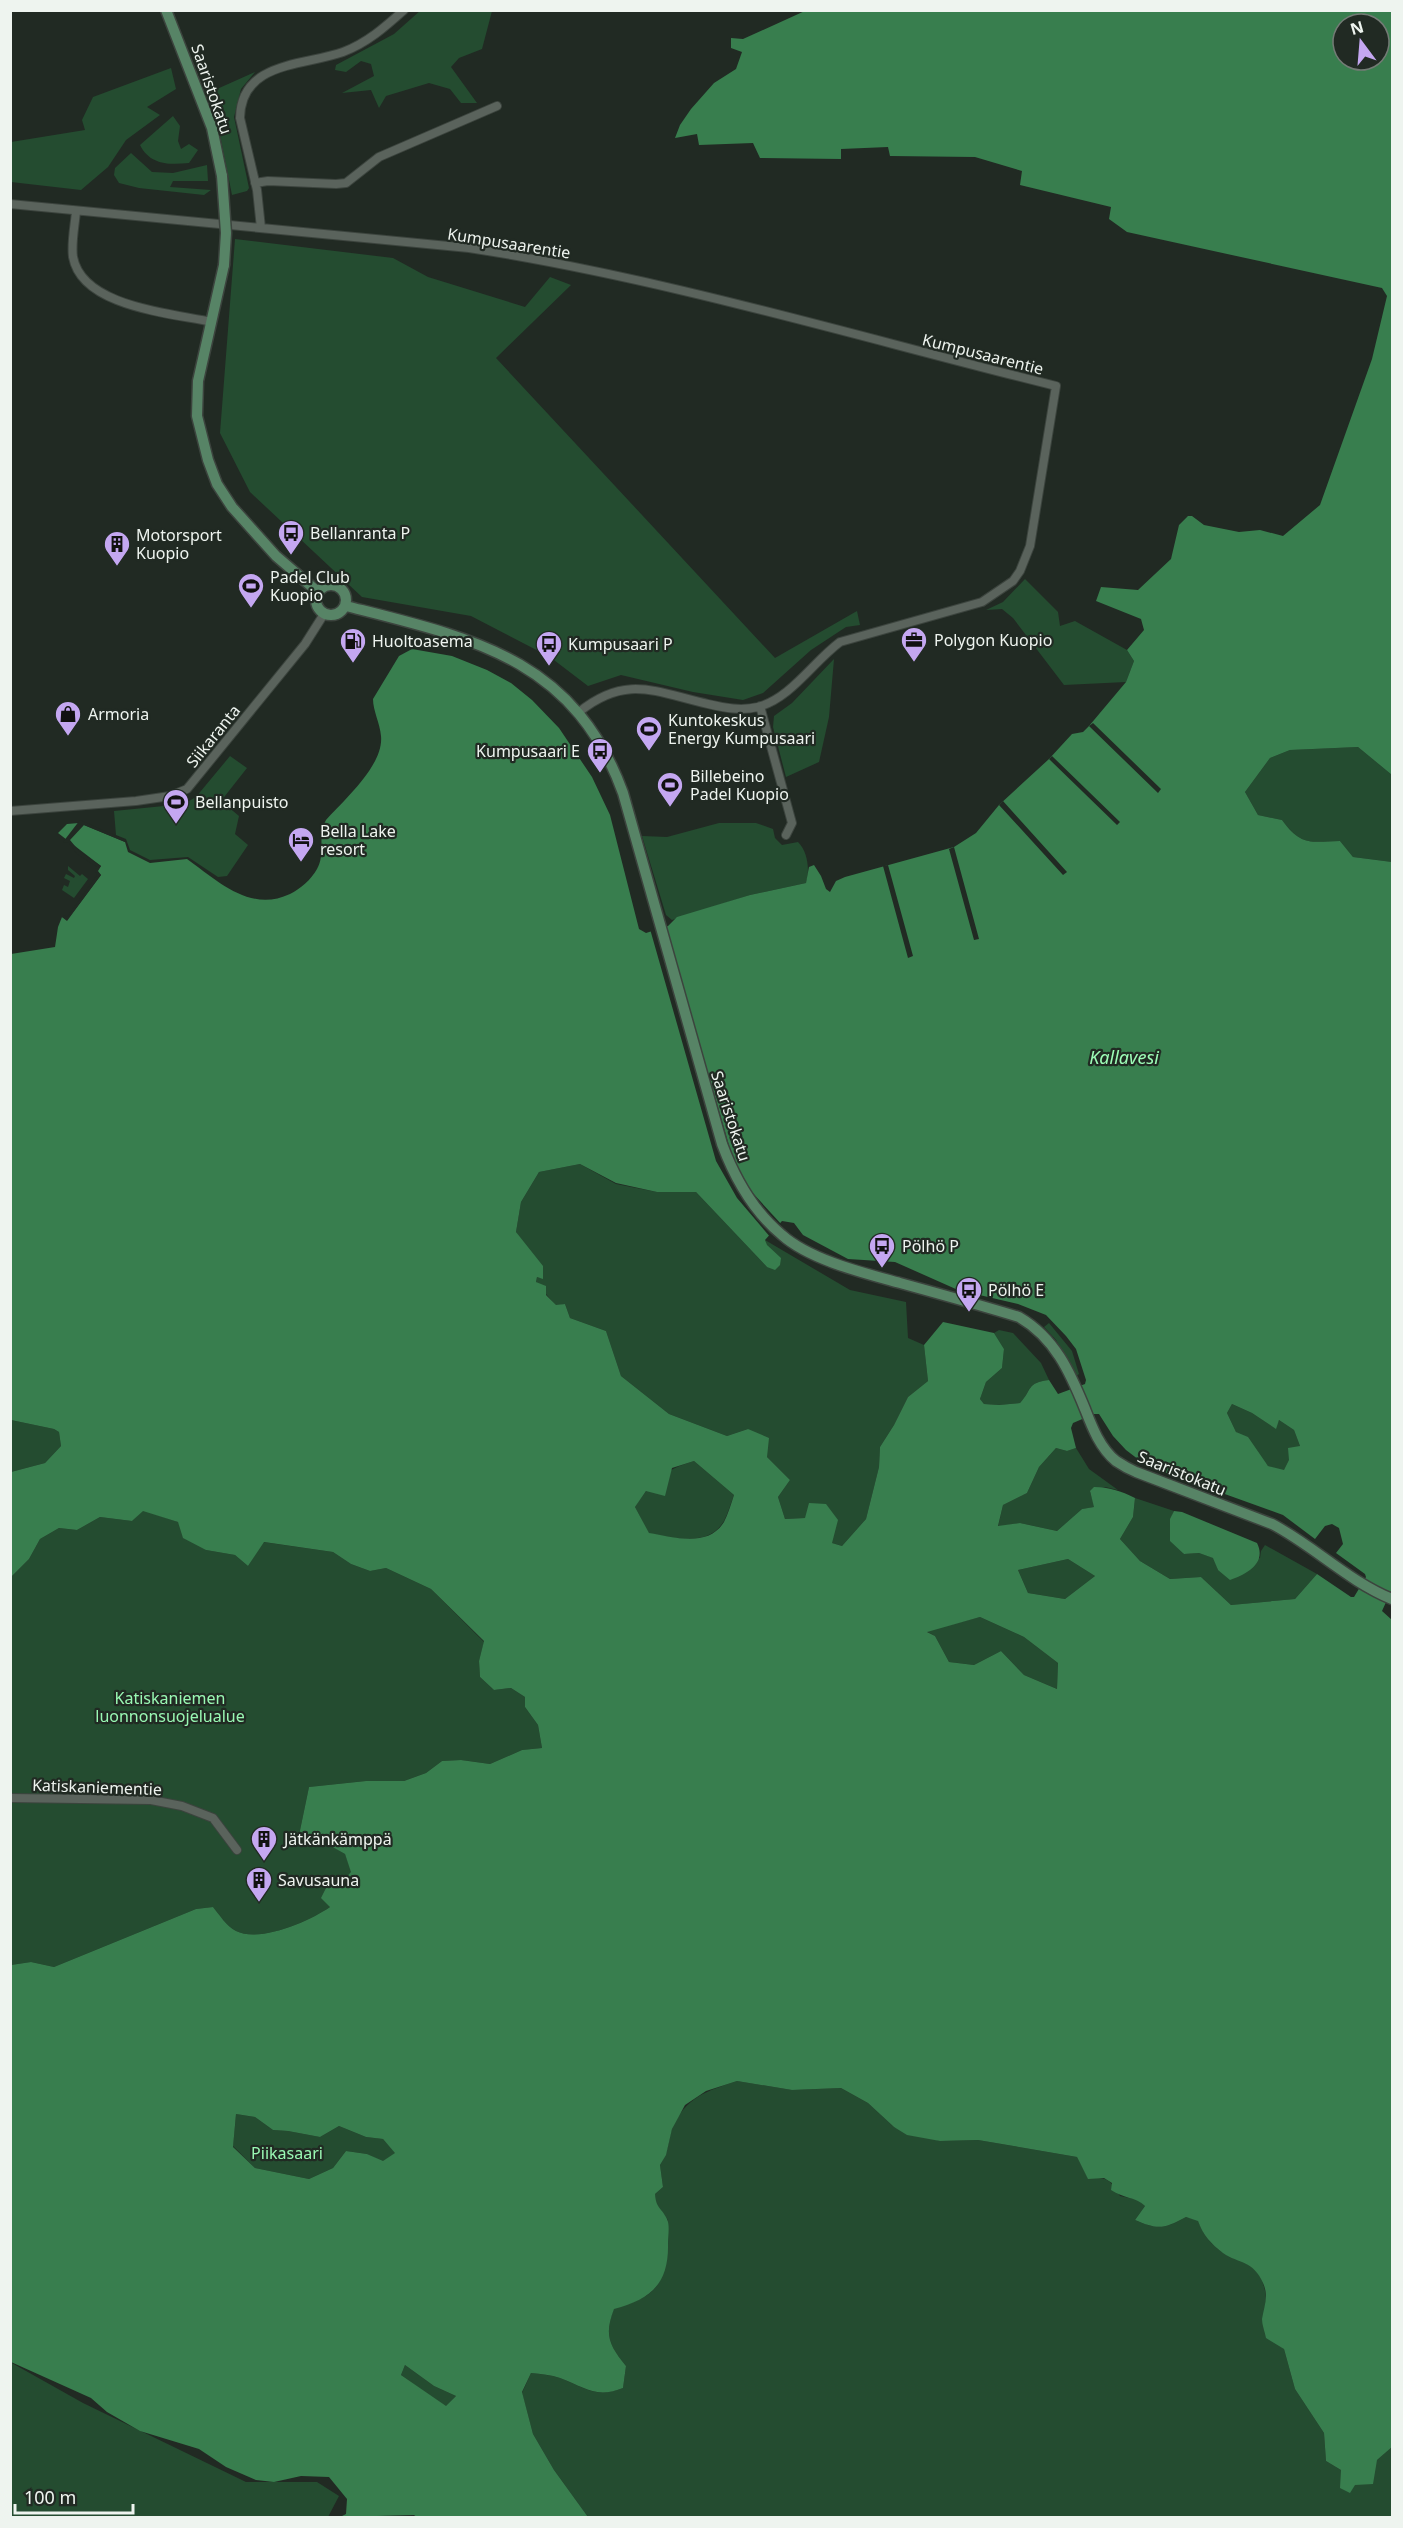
<svg xmlns="http://www.w3.org/2000/svg" width="1403" height="2528" viewBox="0 0 1403 2528" font-family="'Noto Sans',sans-serif">
<style>
.green{fill:#244c30}
.water{fill:#387e4e;fill-rule:evenodd}
.pier{fill:#212a23}
.lines{fill:none;stroke-linecap:round;stroke-linejoin:round}
.minor-casing{stroke:#3c443e;stroke-width:10}
.secondary-casing{stroke:#3c443e;stroke-width:13}
.minor{stroke:#5a635c;stroke-width:8}
.secondary{stroke:#578466;stroke-width:10}
.secondary-bridge-casing{stroke:#3c443e;stroke-width:13;stroke-linecap:butt}
.secondary-bridge{stroke:#578466;stroke-width:10}
.labels{text-anchor:middle;dominant-baseline:central;stroke-width:4.5;stroke-linejoin:round;paint-order:stroke}
.street-label{font-size:16px;fill:#eef4ef;stroke:#212a23}
.poi-label{font-size:16px;fill:#eef4ef;stroke:#212a23;text-anchor:start}
.park-label{font-size:16px;fill:#99f8b3;stroke:#212a23}
.water-label{font-size:18px;font-style:italic;fill:#9dfdb7;stroke:#212a23}
</style>
<rect width="100%" height="100%" fill="#212a23"/>
<path class="green" d="M421 10 492 11 482 49 459 58 451 67 477 103H461L450 89 429 83 386 96 379 108 371 90 342 93 374 76 371 64 361 61 346 72 335 70 336 65 394 34Z
M171 68 176 89 147 107 160 115 126 140 108 167 81 190 11 182V142L85 130 82 120 93 97Z
M255 72 241 89 234 117 249 188 247 191 232 195 221 140 208 93Z
M173 116 180 126 178 141 181 149 189 144 198 150 189 163C169 165 150 165 140 145Z
M131 153 152 172 173 173 207 165 208 181H173L170 187 211 190 204 195 139 188 119 183 114 175 115 168Z
M235 239 393 258 428 277 525 307 550 277 571 285 496 358 775 658 857 611 860 625 846 627 811 650 763 693 743 700 693 692 621 675 588 686 550 657 471 616 362 597 250 492 220 433Z
M1025 579 1058 612 1060 626 1075 621 1127 650 1134 661 1126 682 1064 685 1013 618 1002 609 986 610 1003 602Z
M834 659 829 717 819 762 786 777 773 727 774 716 792 703Z
M1358 747 1392 775V862L1353 857 1340 841C1310 842 1301 846 1282 820L1258 815 1245 792 1270 758 1290 750Z
M230 756 247 768 221 801 239 816 235 834 248 845 227 876 218 877 188 857 150 860 130 850 126 839 116 835 114 811 184 804 196 797Z
M719 823H756L773 829 775 838 782 845 798 842C808 852 810 870 806 883L750 895 672 920 666 915 642 836 667 837Z
M68 866 80 876 82 874 88 879 74 898 62 890 64 885 68 887 70 881 64 878 66 874 74 878 75 876 68 870Z
M580 1164 616 1184 657 1192H696L767 1267 772 1252 766 1245 765 1240 850 1290 906 1302 908 1338 924 1345 928 1381 908 1397 894 1425 880 1447 879 1467 866 1519 842 1546 832 1543 805 1518 785 1519 778 1497 790 1480 767 1457 748 1429 727 1436 669 1414 621 1376 606 1331 570 1318 565 1304 556 1306 536 1282 537 1277 542 1278 516 1232 521 1202 539 1172Z
M1049 1323 1072 1351 1079 1374 1075 1377 1056 1340 1044 1327Z
M999 1330 1013 1333 1041 1363 1049 1380C1026 1383 1033 1389 1020 1403L999 1405 984 1404 980 1399 986 1382 1002 1368 1004 1349 994 1333Z
M1232 1404 1252 1413 1275 1428 1279 1420 1294 1430 1300 1446 1284 1471 1268 1466 1236 1432 1227 1413Z
M11 1420 54 1429 59 1432 61 1446 45 1463 11 1472Z
M1056 1448 1067 1451 1076 1448 1089 1469 1118 1490 1105 1487 1090 1492 1095 1507 1082 1509 1057 1531 1020 1523 998 1527 1003 1505 1027 1493 1039 1467Z
M694 1461 734 1495C731 1503 728 1513 724 1521 708 1548 674 1537 649 1534L635 1507C652 1481 664 1470 694 1461Z
M1135 1498 1174 1511C1167 1527 1177 1540 1184 1554L1199 1553 1214 1558 1218 1570 1260 1558 1261 1551 1265 1545 1317 1574 1295 1599 1231 1605 1201 1577 1170 1579 1140 1561 1120 1539 1133 1517Z
M143 1510 178 1522 206 1550 235 1555 248 1566 263 1542 333 1552 351 1564 370 1571 386 1568 431 1589 484 1642 479 1661 480 1677 494 1690 511 1688 525 1697V1707L538 1725 542 1748 522 1750 490 1764 461 1760 442 1761 426 1773 404 1781H366L309 1787 298 1840 330 1845 345 1854 352 1872 342 1882 326 1888 330 1907C310 1921 260 1943 236 1931 227 1927 219 1914 213 1907L196 1909 54 1967 31 1962 11 1965V1577L29 1559 40 1539 59 1528 77 1530 100 1517 132 1521Z
M1068 1559 1095 1576 1065 1599 1028 1593 1018 1570Z
M980 1617 1024 1637 1058 1663 1057 1689 1024 1675 1001 1651 974 1665 949 1662 935 1636 926 1631Z
M737 2081 792 2090 841 2088 868 2103 894 2127 940 2141 978 2140 1077 2157 1088 2178C1107 2177 1110 2179 1120 2196L1139 2200 1145 2206 1135 2220C1158 2230 1164 2229 1186 2217L1198 2220C1203 2235 1211 2245 1224 2253 1229 2257 1236 2257 1242 2260 1266 2272 1270 2298 1262 2321L1284 2349 1295 2389 1324 2433 1326 2461 1341 2470 1355 2485 1377 2460 1392 2447V2517H588L554 2470 533 2434 522 2393 531 2373C540 2374 551 2375 560 2378 585 2387 594 2399 623 2388L626 2366C609 2345 604 2335 614 2308 672 2294 664 2271 668 2220L655 2204V2194L663 2187 660 2165C668 2153 668 2142 672 2129 685 2097 707 2091 737 2081Z
M236 2114 255 2117 273 2130 288 2131 320 2137 339 2126 366 2137 383 2139 396 2153 383 2162 367 2154 346 2151 333 2168 309 2179 255 2168 233 2146Z
M10 2362 83 2403 246 2482H317L339 2496 328 2517H11Z
M405 2365 434 2386 456 2396 446 2407 401 2375Z"/>
<path class="water" d="M807 10 1392 11V775L1358 747 1290 750 1270 758 1245 792 1258 815 1282 820C1301 846 1310 842 1340 841L1353 857 1392 862V1589L1382 1611 1392 1620V2447L1377 2460 1373 2484 1355 2485 1350 2493 1340 2488 1341 2470 1326 2461 1324 2433 1295 2389 1284 2349 1266 2338C1265 2332 1262 2325 1262 2319 1264 2307 1269 2296 1263 2283 1253 2260 1239 2264 1223 2253 1211 2244 1203 2235 1198 2221L1186 2217C1164 2229 1158 2230 1135 2220L1145 2206C1136 2197 1122 2198 1111 2190L1112 2183 1104 2178 1088 2179 1077 2157 978 2140 940 2141 907 2135 894 2127 868 2103 841 2088 792 2090 737 2081 706 2091 685 2105 672 2129 666 2155 660 2165 663 2187 655 2194C656 2209 662 2208 667 2219 670 2225 668 2236 668 2243 669 2283 652 2299 614 2309 604 2335 609 2345 626 2366L623 2388C595 2399 585 2387 560 2378 551 2375 541 2374 531 2373L522 2392 533 2434 554 2470 588 2517 418 2518 414 2515 340 2517 346 2514 347 2499 329 2477 301 2476 274 2482 256 2480 226 2467 199 2449 140 2431 107 2412 91 2398 11 2362V1965L31 1962 54 1967 196 1909 213 1907C219 1914 227 1927 236 1931 260 1943 310 1921 330 1907L321 1898 326 1888 342 1882 351 1872 345 1854 329 1845 298 1840 309 1787 366 1781H404L426 1773 442 1761 461 1760 490 1764 522 1750 542 1748 538 1725 525 1707V1697L511 1688 494 1690 480 1677 479 1661 484 1641 431 1589 386 1568 370 1571 351 1564 333 1552 264 1542 248 1566 235 1555 206 1550 183 1538 178 1522 143 1511 132 1521 100 1517 77 1530 59 1528 40 1539 29 1559 11 1577V1472L45 1463 61 1446 59 1432 54 1429 11 1420V954L55 947 58 927 62 917 67 920 101 875 97 871 101 866 58 833 67 824 79 823 125 842 128 852 150 863 187 859C218 881 250 913 290 894 300 889 311 880 317 869 326 853 317 836 326 820 344 800 384 765 381 736 380 723 373 711 373 699L399 656 412 649 452 656 487 670 511 683 532 700 559 728 592 777 610 815 639 929 646 933 668 926 677 917 750 895 806 883 809 867 814 865 821 876 826 889 830 892 836 881 845 877 954 847 976 833 999 805 1049 759 1072 734 1083 732 1089 726 1126 682 1134 661 1127 650 1144 630 1141 619 1096 601 1101 587 1138 590 1171 559 1179 525 1188 516H1192L1204 525 1239 532 1260 530 1283 536 1320 505 1372 359 1387 296 1382 288 1127 232 1109 219 1111 207 1020 185 1022 171 975 157 890 156 888 147 841 149V159L760 158 753 143 699 145 697 134 675 138 680 125 691 109 714 83 736 69 742 52 731 48V38L743 39ZM1343 24H1379V60H1343ZM580 1164 616 1183 657 1192H696L767 1267 775 1270 780 1265 781 1258 767 1245 765 1240 782 1221 794 1223 803 1235 848 1259 895 1262 958 1290 1018 1304 1046 1315 1066 1336 1076 1349 1086 1380 1085 1384 1058 1394 1049 1380C1026 1383 1033 1389 1020 1403L999 1405 984 1404 980 1399 986 1382 1002 1368 1004 1349 994 1333 943 1322 924 1345 928 1381 908 1397 894 1425 880 1447 879 1467 866 1519 842 1546 832 1543 838 1520 826 1504 809 1503 805 1518 785 1519 778 1497 790 1480 767 1457 769 1438 748 1429 727 1436 669 1414 621 1376 606 1331 570 1318 565 1304 556 1305 546 1295V1286L536 1282 537 1277 543 1279V1266L516 1232 521 1202 539 1172ZM1232 1404 1252 1413 1276 1429 1279 1420 1294 1430 1300 1446 1288 1448 1289 1460 1284 1470 1268 1466 1248 1437 1236 1432 1227 1413ZM1094 1414H1099L1113 1436 1126 1450 1147 1466 1283 1515 1315 1539 1325 1526 1332 1524 1339 1528 1343 1544 1336 1553 1365 1574 1366 1577 1354 1597H1351L1317 1574 1295 1599 1231 1605 1201 1577 1170 1579 1140 1561 1120 1539 1133 1517 1135 1498C1121 1491 1109 1487 1094 1487L1090 1491 1094 1507 1082 1509 1057 1531 1020 1523 998 1526 1003 1505 1027 1493 1039 1467 1056 1448 1067 1451 1076 1448 1071 1428 1073 1423ZM694 1461 734 1495C731 1504 728 1514 724 1522 708 1548 674 1537 649 1533L635 1507 646 1491 665 1496 672 1468ZM1068 1559 1095 1576 1065 1599 1028 1593 1018 1570ZM980 1617 1024 1637 1058 1663 1057 1689 1024 1675 1001 1651 974 1665 949 1662 935 1636 927 1632ZM236 2114 255 2117 273 2130 288 2131 320 2137 339 2126 366 2137 383 2139 395 2153 383 2161 367 2154 346 2151 333 2168 309 2179 255 2168 233 2147ZM405 2365 434 2386 456 2396 446 2406 401 2375Z
M1174 1511 1182 1512 1257 1543C1267 1563 1247 1574 1230 1580L1218 1570 1213 1558 1199 1553 1184 1554 1170 1541V1519Z"/>
<path class="pier" d="M1093 723 1161 789 1158 793 1089 726Z
M1052 756 1120 822 1117 825 1049 759Z
M1003 801 1067 872 1063 875 999 805Z
M80 820 126 840 125 842 84 825 70 840 79 851 101 866 98 871 101 875 67 921 62 917 64 915 67 917 97 875 95 870 97 867 77 854 69 843 63 842Z
M954 847 979 939 974 940 949 849Z
M888 865 913 956 908 958 883 866Z
M665 924 732 1156 750 1190 782 1225 771 1238 737 1198 716 1161 650 929Z"/>
<g class="lines">
<g class="minor-casing">
<path id="minor" d="M255 183 268 181 336 184 346 183 379 157 497 106
M10 204 469 248C668 279 862 338 1056 386L1030 546 1020 571 1013 581 982 602 840 642C813 662 791 698 758 707 741 711 725 708 708 704 655 692 626 674 579 712
M76 211C75 225 71 242 73 257 82 307 171 313 212 322
M261 228 257 190 240 118C241 61 304 66 343 52 367 43 385 27 404 10
M760 706 792 823 786 835
M10 811 136 801 170 796 187 789 305 644 324 614
M10 1798 151 1800 182 1806 213 1818 237 1850"/>
</g>
<g class="secondary-casing">
<path id="secondary" d="M166 10 212 128 222 176
M224 265 198 381 197 416 208 460 217 484 232 507 276 556 318 592
M316 600a15 15 0 1 1 30 0a15 15 0 1 1-30 0Z
M346 606C472 638 574 658 623 793L722 1144C735 1179 753 1211 782 1235 810 1260 864 1273 900 1283 940 1294 980 1305 1019 1317 1055 1338 1070 1372 1085 1409 1092 1427 1100 1448 1116 1461 1122 1465 1129 1469 1136 1472L1272 1524C1314 1546 1348 1581 1392 1599"/>
</g>
<use href="#minor" class="minor"/>
<use href="#secondary" class="secondary"/>
<g class="secondary-bridge-casing">
<path id="secondary-bridge" d="M222 176 226 233 224 265"/>
</g>
<use href="#secondary-bridge" class="secondary-bridge"/>
</g>
<defs>
<g id="bus-pin" transform="scale(1.35)"><path d="M0 17L-7.5 6A9.5 9.5 0 1 1 7.5 6Z" fill="#c4a7f1" stroke="#212a23"/><path d="M-5-6H5V4H4V6H2V4H-2V6H-4V4H-5ZM-3.5-4V0h7V-4ZM-3.5 1.2v1.5H-2V1.2ZM2 1.2v1.5H3.5V1.2Z" fill="#111"/></g>
<g id="building-pin" transform="scale(1.35)"><path d="M0 17L-7.5 6A9.5 9.5 0 1 1 7.5 6Z" fill="#c4a7f1" stroke="#212a23"/><path d="M-4-6H4V6H1V3H-1V6H-4ZM-2.5-4.3h1.7v1.8h-1.7ZM.8-4.3h1.7v1.8H.8ZM-2.5-1h1.7V.8h-1.7ZM.8-1h1.7V.8H.8Z" fill="#111"/></g>
<g id="stadium-pin" transform="scale(1.35)"><path d="M0 17L-7.5 6A9.5 9.5 0 1 1 7.5 6Z" fill="#c4a7f1" stroke="#212a23"/><path d="M0-5a6.5 5 0 1 0 0 10a6.5 5 0 1 0 0-10ZM-3.5-1.8h7v3.6h-7Z" fill="#111"/></g>
<g id="office-pin" transform="scale(1.35)"><path d="M0 17L-7.5 6A9.5 9.5 0 1 1 7.5 6Z" fill="#c4a7f1" stroke="#212a23"/><path d="M-6-3h4V-5.5h4V-3h4V5H-6ZM-1-4.5V-3h2v-1.5ZM-6 0V1H6V0Z" fill="#111"/></g>
<g id="fuel-pin" transform="scale(1.35)"><path d="M0 17L-7.5 6A9.5 9.5 0 1 1 7.5 6Z" fill="#c4a7f1" stroke="#212a23"/><path d="M-5.5-6h7V0h2V4h1.3V-2.5L3-4.5l.8-.8L6-3V5H2.5V1h-1V6h-7ZM-4.2-4.7v3.2H.2V-4.7Z" fill="#111"/></g>
<g id="shop-pin" transform="scale(1.35)"><path d="M0 17L-7.5 6A9.5 9.5 0 1 1 7.5 6Z" fill="#c4a7f1" stroke="#212a23"/><path d="M-5-2.5h2.3a2.7 3.5 0 0 1 5.4 0H5L5.5 6h-11ZM-1.5-2.5h3a1.5 2.3 0 0 0-3 0Z" fill="#111"/></g>
<g id="hotel-pin" transform="scale(1.35)"><path d="M0 17L-7.5 6A9.5 9.5 0 1 1 7.5 6Z" fill="#c4a7f1" stroke="#212a23"/><path d="M-6-4.5h1.5V1H6V5H4.5V3h-9V5H-6ZM-4 0a1.8 1.8 0 1 1 3.6 0ZM.5 0V-2.5h3Q6-2.5 6 0Z" fill="#111"/></g>
</defs>
<g fill-rule="evenodd">
<use href="#bus-pin" x="291" y="533"/>
<use href="#building-pin" x="117" y="544"/>
<use href="#stadium-pin" x="251" y="586"/>
<use href="#office-pin" x="914" y="640"/>
<use href="#fuel-pin" x="353" y="641"/>
<use href="#bus-pin" x="549" y="644"/>
<use href="#shop-pin" x="68" y="714"/>
<use href="#stadium-pin" x="649" y="729"/>
<use href="#bus-pin" x="600" y="751"/>
<use href="#stadium-pin" x="670" y="785"/>
<use href="#stadium-pin" x="176" y="802"/>
<use href="#hotel-pin" x="301" y="840"/>
<use href="#bus-pin" x="882" y="1246"/>
<use href="#bus-pin" x="969" y="1290"/>
<use href="#building-pin" x="264" y="1839"/>
<use href="#building-pin" x="259" y="1880"/>
</g>
<g class="labels">
<g class="street-label">
<text transform="translate(212 89) rotate(71)">Saaristokatu</text>
<text transform="translate(509 243) rotate(9)">Kumpusaarentie</text>
<text transform="translate(983 354) rotate(14)">Kumpusaarentie</text>
<text transform="translate(213 736) rotate(-51)">Siikaranta</text>
<text transform="translate(731 1116) rotate(72)">Saaristokatu</text>
<text transform="translate(1182 1473) rotate(22)">Saaristokatu</text>
<text transform="translate(97 1787) rotate(2)">Katiskaniementie</text>
</g>
<g class="poi-label">
<text x="310" y="533">Bellanranta P</text>
<text x="136" y="535">Motorsport<tspan x="136" dy="18">Kuopio</tspan></text>
<text x="270" y="577">Padel Club<tspan x="270" dy="18">Kuopio</tspan></text>
<text x="934" y="640">Polygon Kuopio</text>
<text x="372" y="641">Huoltoasema</text>
<text x="568" y="644">Kumpusaari P</text>
<text x="88" y="714">Armoria</text>
<text x="668" y="720">Kuntokeskus<tspan x="668" dy="18">Energy Kumpusaari</tspan></text>
<text x="580" y="751" text-anchor="end">Kumpusaari E</text>
<text x="690" y="776">Billebeino<tspan x="690" dy="18">Padel Kuopio</tspan></text>
<text x="195" y="802">Bellanpuisto</text>
<text x="320" y="831">Bella Lake<tspan x="320" dy="18">resort</tspan></text>
<text x="902" y="1246">Pölhö P</text>
<text x="988" y="1290">Pölhö E</text>
<text x="284" y="1839">Jätkänkämppä</text>
<text x="278" y="1880">Savusauna</text>
</g>
<g class="park-label">
<text x="170" y="1698">Katiskaniemen<tspan x="170" dy="18">luonnonsuojelualue</tspan></text>
<text x="287" y="2153">Piikasaari</text>
</g>
<g class="water-label">
<text x="1124" y="1057">Kallavesi</text>
</g>
</g>
<rect width="1403" height="2528" fill="none" stroke="#eef4ef" stroke-width="24"/>
<g transform="translate(1361 42) rotate(344)"><circle r="28" fill="#212a23" stroke="#737b75" stroke-width="1.5"/>
<path d="M0-4.5L10 22L0 15L-10 22Z" fill="#c4a7f1"/>
<text y="-9" font-size="16" font-weight="bold" text-anchor="middle" fill="#eef4ef">N</text>
</g>
<path d="M15 2504v9h118v-9" fill="none" stroke="#eef4ef" stroke-width="3"/>
<text x="24" y="2504" font-size="18" fill="#eef4ef" stroke="#212a23" stroke-width="4.5" paint-order="stroke">100 m</text>
</svg>
